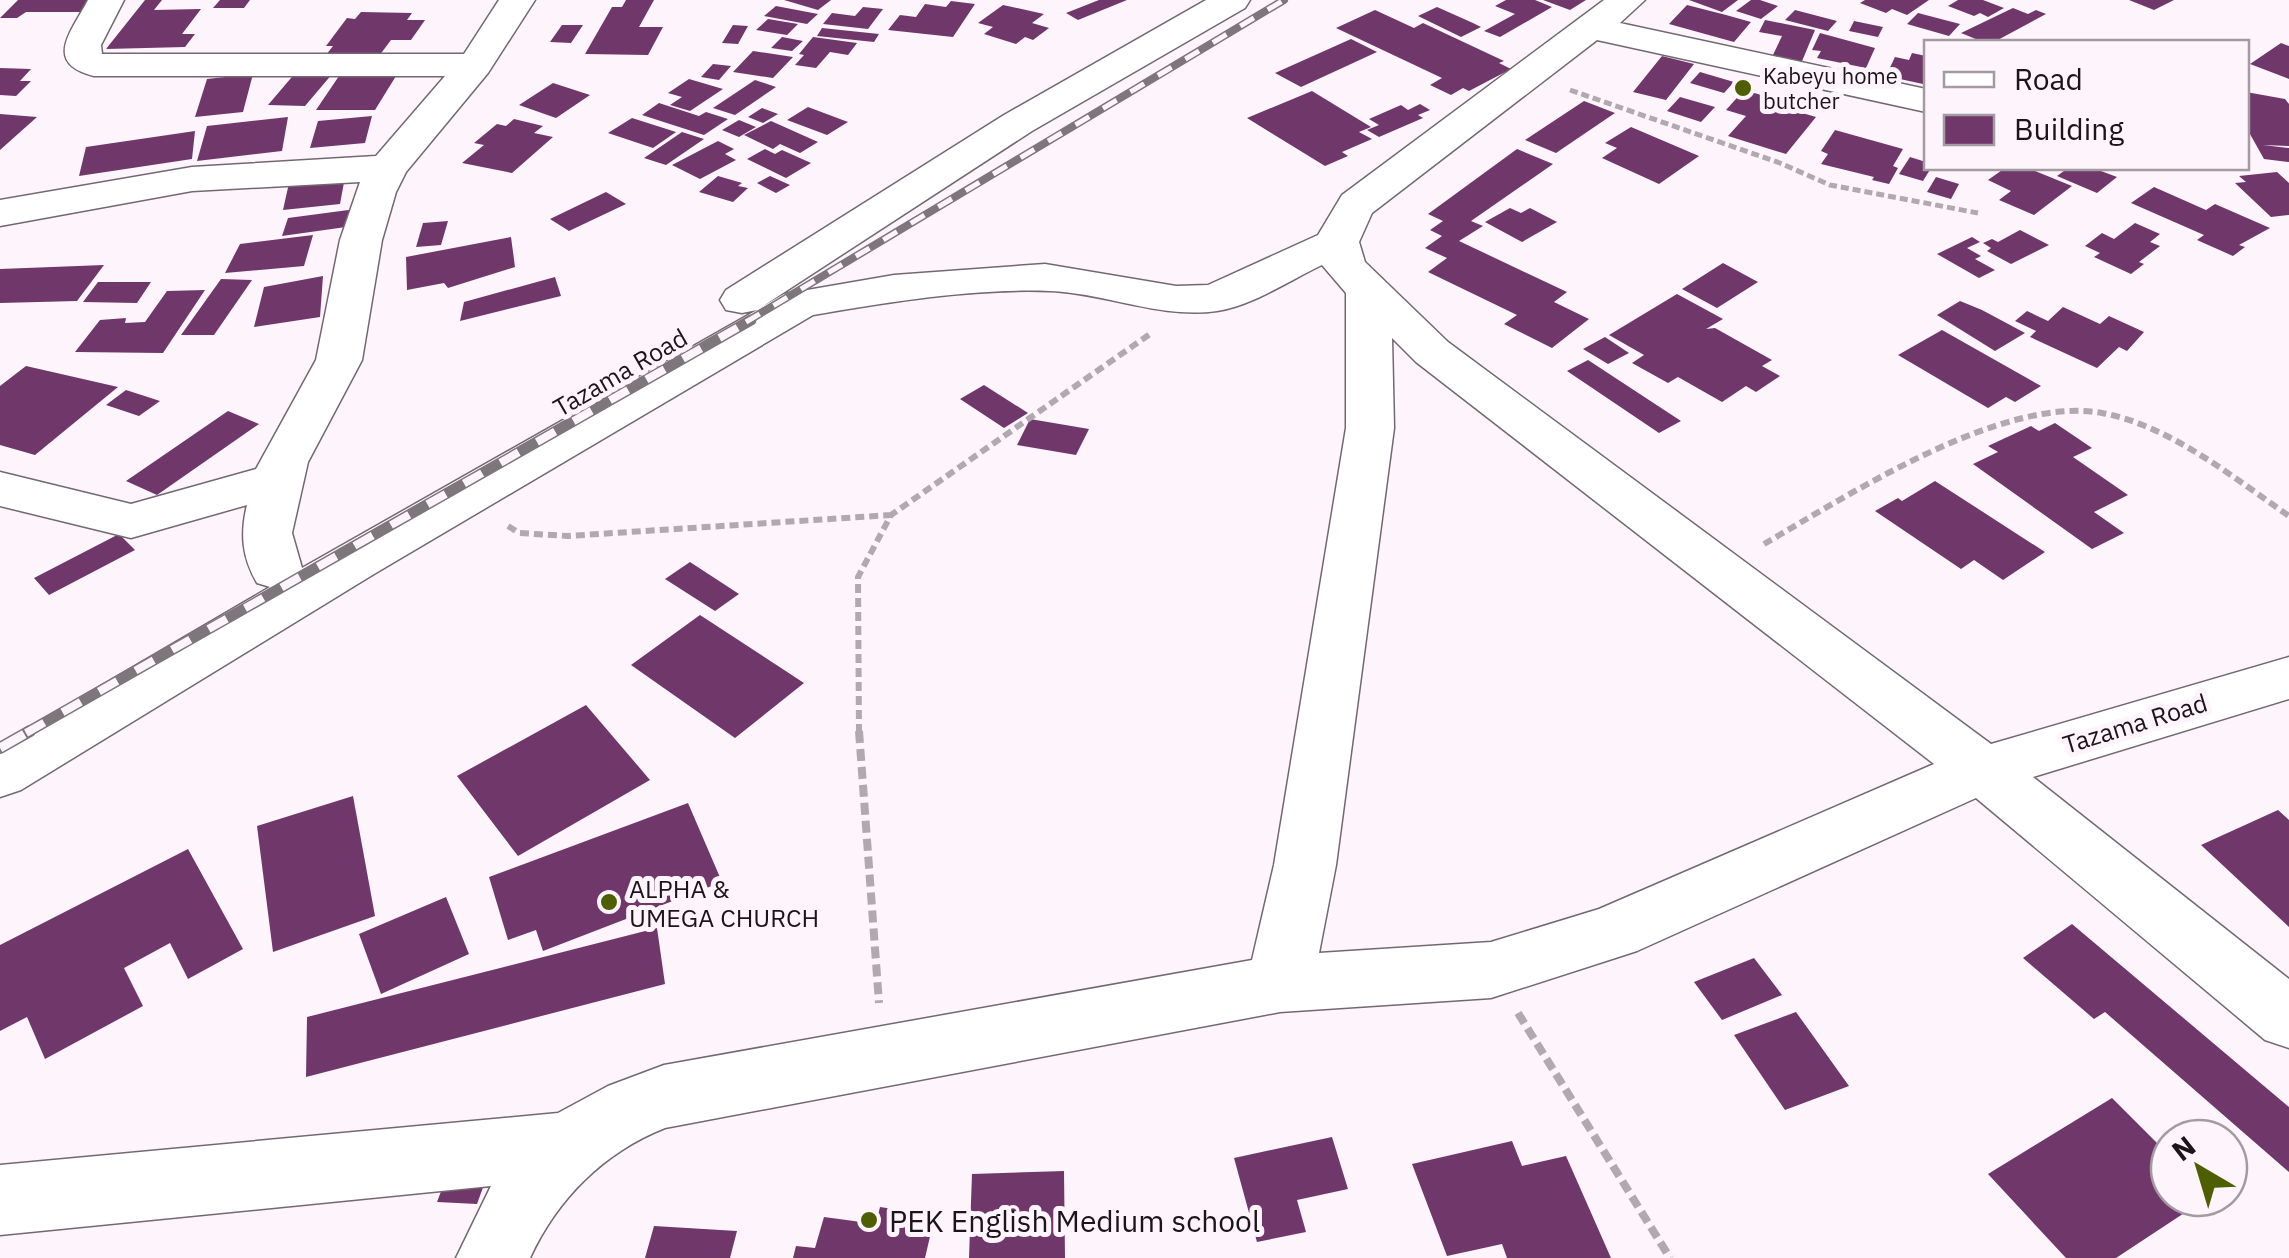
<svg xmlns="http://www.w3.org/2000/svg" width="2289" height="1258" viewBox="0 0 2289 1258" font-family="'IBM Plex Sans',sans-serif">
<style>
.building{fill:#70376a}
.lines{fill:none;stroke-linecap:round;stroke-linejoin:round}
.minor-casing{stroke:#736871;stroke-width:3}
.path-far2{stroke:#b1a9af;stroke-width:5;stroke-dasharray:8 4;stroke-linecap:butt}
.path-far1{stroke:#b1a9af;stroke-width:6;stroke-dasharray:9 5;stroke-linecap:butt}
.path{stroke:#b1a9af;stroke-width:8;stroke-dasharray:12 6;stroke-linecap:butt}
.minor{fill:#fff;fill-rule:evenodd}
.rail-far2-casing{stroke:#7d767b;stroke-width:8}
.rail-far1-casing{stroke:#7d767b;stroke-width:11}
.rail-casing{stroke:#7d767b;stroke-width:12}
.rail-far2{stroke:#fef4fc;stroke-width:5;stroke-dasharray:16;stroke-linecap:butt}
.rail-far1{stroke:#fef4fc;stroke-width:8;stroke-dasharray:21;stroke-linecap:butt}
.rail{stroke:#fef4fc;stroke-width:9;stroke-dasharray:28;stroke-linecap:butt}
.poi-dot{fill:#4e5f02;stroke:#fef4fc;stroke-width:4}
.labels{text-anchor:middle;dominant-baseline:central;stroke-width:10;stroke-linejoin:round;paint-order:stroke}
.far-poi-label{font-size:22px;fill:#1a1519;stroke:#fef4fc;text-anchor:start}
.street-label{font-size:25px;fill:#1a1519;stroke:#fef4fc}
.poi-label{font-size:25px;fill:#1a1519;stroke:#fef4fc;text-anchor:start}
.near-poi-label{font-size:30px;fill:#1a1519;stroke:#fef4fc;text-anchor:start}
</style>
<rect width="100%" height="100%" fill="#fef4fc"/>
<path class="building" d="M18 0H91L80 12H26L17 18H0Z
M145 0H162L154 10 201 9 182 34H195L185 47 106 49Z
M220 0H250L244 8H213Z
M626 0H654L639 27H663L648 55 585 54 612 7H622Z
M784 0H831L818 10Z
M1099 0H1127L1078 20 1066 13Z
M1506 0H1535L1552 7 1500 37 1484 31 1515 14 1495 6Z
M1543 0H1586L1570 10Z
M1689 0H1738L1722 12Z
M1751 0H1760L1778 6 1761 19 1736 11Z
M1865 0H1929L1907 15 1892 9 1886 13 1860 3Z
M1958 0H1983L2004 8 1988 17 1980 13 1974 16 1948 6Z
M2129 0H2174L2154 10Z
M951 1 975 4 953 37 888 30 900 15 916 17 925 4 946 7Z
M1003 5 1044 14 1032 23 1049 28 1033 40 1025 37 1016 44 984 34 993 27 978 23Z
M1687 5 1726 15 1751 22 1734 42 1669 24Z
M776 6 818 14 807 24 764 16Z
M863 7 883 9 868 29 823 24 832 13 855 16Z
M1437 7 1473 23 1481 27 1461 37 1418 16Z
M2013 8 2028 14 2036 10 2046 14 1994 42H1983L1961 33Z
M1375 10 1414 28 1423 23 1504 61 1499 63 1511 69 1469 91 1463 88 1451 95 1430 85 1442 78 1336 28Z
M1795 10 1837 21 1828 31 1785 20Z
M361 12 412 13 407 20H425L411 40H391L379 56 326 55 333 46H326L347 18 355 19Z
M1918 13 1960 24 1949 36 1907 24Z
M768 19 798 24 787 35 756 30Z
M1765 20 1815 30 1800 66 1771 59 1782 36 1759 32Z
M1854 21 1883 27 1878 37 1849 31Z
M562 25H583L571 43 550 42Z
M733 25 748 26 738 44 722 43Z
M822 28 879 34 874 42 817 36Z
M1820 33 1875 48 1866 68 1817 58 1821 51 1812 50Z
M782 37 803 41 792 51 771 48Z
M813 37 857 43 848 55 830 52 816 68 795 65 804 55 799 54Z
M1351 39 1377 52 1301 87 1275 73Z
M2281 43 2289 46V79L2250 64Z
M753 51 793 57 773 78 733 72Z
M1912 53 1926 56 1923 84 1886 76 1895 57 1909 60Z
M1662 56 1694 64 1666 100 1633 92Z
M713 64 731 66 719 80 701 77Z
M0 68 31 69 20 81H31L16 96 0 95Z
M297 71 333 73 305 106 268 105Z
M1700 72 1734 82 1724 93 1690 83Z
M253 74 243 112 195 117 207 79Z
M339 76H396L375 110H316Z
M689 79 723 89 690 111 670 105 682 97 668 93Z
M755 80 776 87 735 115 713 108Z
M553 83 590 95 556 118 519 105Z
M1744 90 1796 105 1792 110 1816 117 1786 154 1728 136 1746 116 1726 110Z
M1312 91 1371 127 1359 132 1372 139 1342 152 1348 156 1325 166 1247 118Z
M2246 92 2285 99 2289 104V146L2263 145 2289 148V162L2264 159 2246 127Z
M1680 97 1715 107 1701 122 1667 111Z
M1584 101 1615 113 1556 153 1525 140Z
M659 103 699 116 706 112 728 119 704 135 642 115Z
M1420 104 1430 110 1418 115 1423 118 1379 137 1367 130 1379 125 1369 119 1401 105 1408 110Z
M808 107 848 122 827 135 787 120Z
M762 108 778 114 763 123 748 117Z
M0 114 37 117 0 150Z
M372 116 365 143 310 148 318 121Z
M288 117 282 151 197 161 207 126Z
M632 118 676 132 653 148 608 133Z
M514 119 543 126 534 133 553 137 512 173 462 163 484 145 474 143 497 124 506 126Z
M739 120 756 127 739 137 722 130Z
M771 121 818 142 800 153 780 144 773 149 744 135Z
M1631 127 1699 156 1659 184 1602 158 1617 148 1605 143Z
M1835 130 1903 149 1893 166 1898 168 1889 184 1872 180 1874 177 1821 164 1828 154 1821 151Z
M195 131 192 159 79 176 86 147Z
M682 132 704 139 666 165 644 158Z
M718 141 734 149 725 154 736 160 700 179 672 165Z
M765 149 775 154 782 150 811 163 786 178 747 159Z
M1517 149 1553 164 1471 221 1483 226 1459 241 1567 292 1554 302 1589 319 1552 348 1504 324 1517 315 1428 272 1447 258 1425 248 1442 236 1430 230 1443 221 1428 214Z
M1910 157 1926 162V168H1931L1923 181 1899 174Z
M2005 168H2028L2072 186 2034 215 1999 200 2011 191 1988 180Z
M2068 168H2093L2117 177 2097 193 2057 176Z
M2277 172 2289 183V215L2271 217 2235 183 2246 182 2239 176Z
M718 176 742 183 738 186 748 188 733 202 699 192Z
M770 176 790 185 776 193 757 183Z
M345 177 340 204 283 210 289 183Z
M1936 177 1959 184 1951 199 1927 192Z
M2154 187 2206 210 2215 204 2270 228 2239 245 2245 247 2233 256 2197 240 2204 235 2131 203Z
M606 192 626 204 569 231 550 219Z
M1510 208 1521 213 1530 208 1557 222 1522 242 1485 222Z
M356 209 353 226 282 236 288 218Z
M448 221 441 245 416 247 423 223Z
M2135 223 2160 234 2150 242 2160 246 2139 262 2144 264 2131 274 2094 257 2100 253 2085 246 2102 233 2114 239Z
M2020 230 2049 245 2011 264 1987 251 1991 248 1983 243 1992 239 1998 242Z
M313 235 304 266 225 273 240 244Z
M511 237 515 267 448 288 444 283 407 290 406 257Z
M1972 237 1980 242 1967 248 1981 256 1975 259 1995 270 1979 278 1937 254Z
M1723 263 1758 282 1717 308 1682 289Z
M104 265 77 301 0 303V269Z
M323 276 320 317 254 327 264 287Z
M555 277 561 296 460 321 464 302Z
M221 279 252 280 214 335H181Z
M98 282H151L137 303 83 302Z
M205 290 163 353 75 352 100 320 126 318 125 323 145 322 167 291Z
M1677 294 1723 319 1706 329 1715 328 1772 360 1762 366 1780 376 1756 392 1746 386 1722 402 1678 377 1668 383 1632 363 1644 355 1609 335Z
M1960 301 1982 310 2025 333 1995 351 1937 315Z
M2063 307 2100 324 2109 316 2144 332 2127 351 2119 347 2097 368 2030 337 2036 331 2015 321 2027 311 2048 321Z
M1942 330 2041 386 2015 402 2006 397 1988 408 1898 355Z
M1605 337 1629 353 1608 364 1583 349Z
M1588 360 1681 421 1659 433 1567 371Z
M26 366 118 387 35 455 0 445V386Z
M984 385 1028 413 1004 428 960 399Z
M126 390 160 401 139 416 106 405Z
M228 411 259 424 157 495 126 481Z
M1030 419 1089 429 1076 455 1017 445Z
M2055 423 2092 448 2073 457 2128 495 2094 512 2124 533 2092 549 1973 464 1998 452 1988 446 2031 426 2039 431Z
M1935 481 2045 552 2003 580 1974 560 1961 569 1875 511 1898 498 1902 501Z
M119 534 135 550 49 595 34 578Z
M690 562 739 594 715 611 665 579Z
M700 615 804 683 735 738 631 665Z
M586 705 650 780 518 856 457 776Z
M353 796 375 916 273 952 257 826Z
M688 803 722 882 543 951 536 930 508 940 489 877Z
M2278 810 2289 820V927L2201 845Z
M188 849 243 949 188 979 170 943 124 968 143 1006 45 1059 27 1017 0 1031V945Z
M446 897 469 954 381 994 359 934Z
M2072 924 2289 1107V1172L2105 1012 2094 1019 2023 958Z
M657 928 665 984 306 1077 307 1017Z
M1754 958 1782 995 1722 1020 1694 982Z
M1796 1012 1849 1086 1785 1110 1734 1035Z
M2112 1098 2169 1155V1198H2207L2116 1258H2066L1988 1174Z
M1332 1137 1348 1189 1297 1200 1306 1232 1257 1242 1234 1158Z
M1512 1141 1522 1166 1566 1156 1611 1258H1507L1502 1244 1447 1256 1412 1164Z
M451 1165 490 1168 477 1204 437 1202Z
M1064 1171 1065 1258H969L972 1174Z
M880 1207 935 1215 925 1258H793L796 1246 815 1248 824 1217 876 1224Z
M654 1226 737 1231 730 1258H645Z"/>
<g class="lines">
<g class="minor-casing">
<path id="minor" d="M88 0H124L101 45 102 54H464L499 0H535L488 73 406 172 396 192 382 240 362 360 308 462 292 533 302 568 757 310 742 313 726 310 720 300 726 290 1004 115 1206 0H1250L1245 8 1032 131 760 308 784 294 894 275 1045 264 1176 286 1208 285 1318 235 1342 195 1604 0H1645L1620 23 1926 89V112L1597 40 1372 213 1359 242 1365 262 1448 342 1991 744 2289 657V699L2033 777 2289 979V1048L2265 1040 1976 798 1637 951 1491 998 1280 1012 665 1128C604 1152 557 1199 530 1258H456L491 1186 0 1235V1165L558 1113 608 1086 664 1065 1252 960 1274 865 1346 428V293L1322 265C1290 280 1252 306 1217 311 1160 319 1105 293 1050 291 973 288 888 302 813 315L374 574 21 790 0 797V745L270 587 257 583C242 557 240 534 247 505L131 538 0 506V472L131 504 256 469 316 360 340 240 360 182 192 191 0 226V200L192 167 376 156 445 76H94C42 63 72 31 88 0ZM1392 338 1416 362 1934 764 1599 909 1491 942 1319 953 1336 865 1394 428Z"/>
</g>
<path class="path-far2" d="M1570 90 1780 163 1830 185 1978 213"/>
<path class="path-far1" d="M508 526 519 533 568 536 891 515
M1764 544C1849 495 2002 395 2102 413 2169 425 2234 478 2289 516
M859 733 858 577 891 515 1150 334"/>
<path class="path" d="M859 731 879 1003
M1518 1013 1670 1258"/>
<use href="#minor" class="minor"/>
<g class="rail-far2-casing">
<path id="rail-far2" d="M746 322 1284 0"/>
</g>
<g class="rail-far1-casing">
<path id="rail-far1" d="M26 733 751 320"/>
</g>
<g class="rail-casing">
<path id="rail" d="M0 748 30 731"/>
</g>
<use href="#rail-far2" class="rail-far2"/>
<use href="#rail-far1" class="rail-far1"/>
<use href="#rail" class="rail"/>
</g>
<g class="poi-dot">
<circle cx="1743" cy="88" r="10"/>
<circle cx="609" cy="902" r="10"/>
<circle cx="869" cy="1220" r="10"/>
</g>
<g class="labels">
<g class="far-poi-label">
<text x="1763" y="75">Kabeyu home<tspan x="1763" dy="25">butcher</tspan></text>
</g>
<g class="street-label">
<text transform="translate(620 372) rotate(-30)">Tazama Road</text>
<text transform="translate(2135 723) rotate(-17)">Tazama Road</text>
</g>
<g class="poi-label">
<text x="629" y="888">ALPHA &amp;<tspan x="629" dy="29">UMEGA CHURCH</tspan></text>
</g>
<g class="near-poi-label">
<text x="889" y="1220">PEK English Medium school</text>
</g>
</g>
<rect x="1924" y="40" width="325" height="130" fill="#fef4fc" stroke="#a39ba1" stroke-width="2.5"/>
<rect x="1944" y="72" width="50" height="15" fill="#ffffff" stroke="#a39ba1" stroke-width="2.5"/>
<text x="2014" y="90" font-size="30" fill="#1a1519">Road</text>
<rect x="1944" y="115" width="50" height="30" fill="#70376a" stroke="#a39ba1" stroke-width="2.5"/>
<text x="2014" y="140" font-size="30" fill="#1a1519">Building</text>
<g transform="translate(2199 1168) rotate(322)"><circle r="48" fill="#fef4fc" stroke="#a39ba1" stroke-width="2.5"/>
<path d="M0-8L18 38L0 25L-18 38Z" fill="#4e5f02"/>
<text y="-15" font-size="28" font-weight="bold" text-anchor="middle" fill="#1a1519">N</text>
</g>
</svg>
